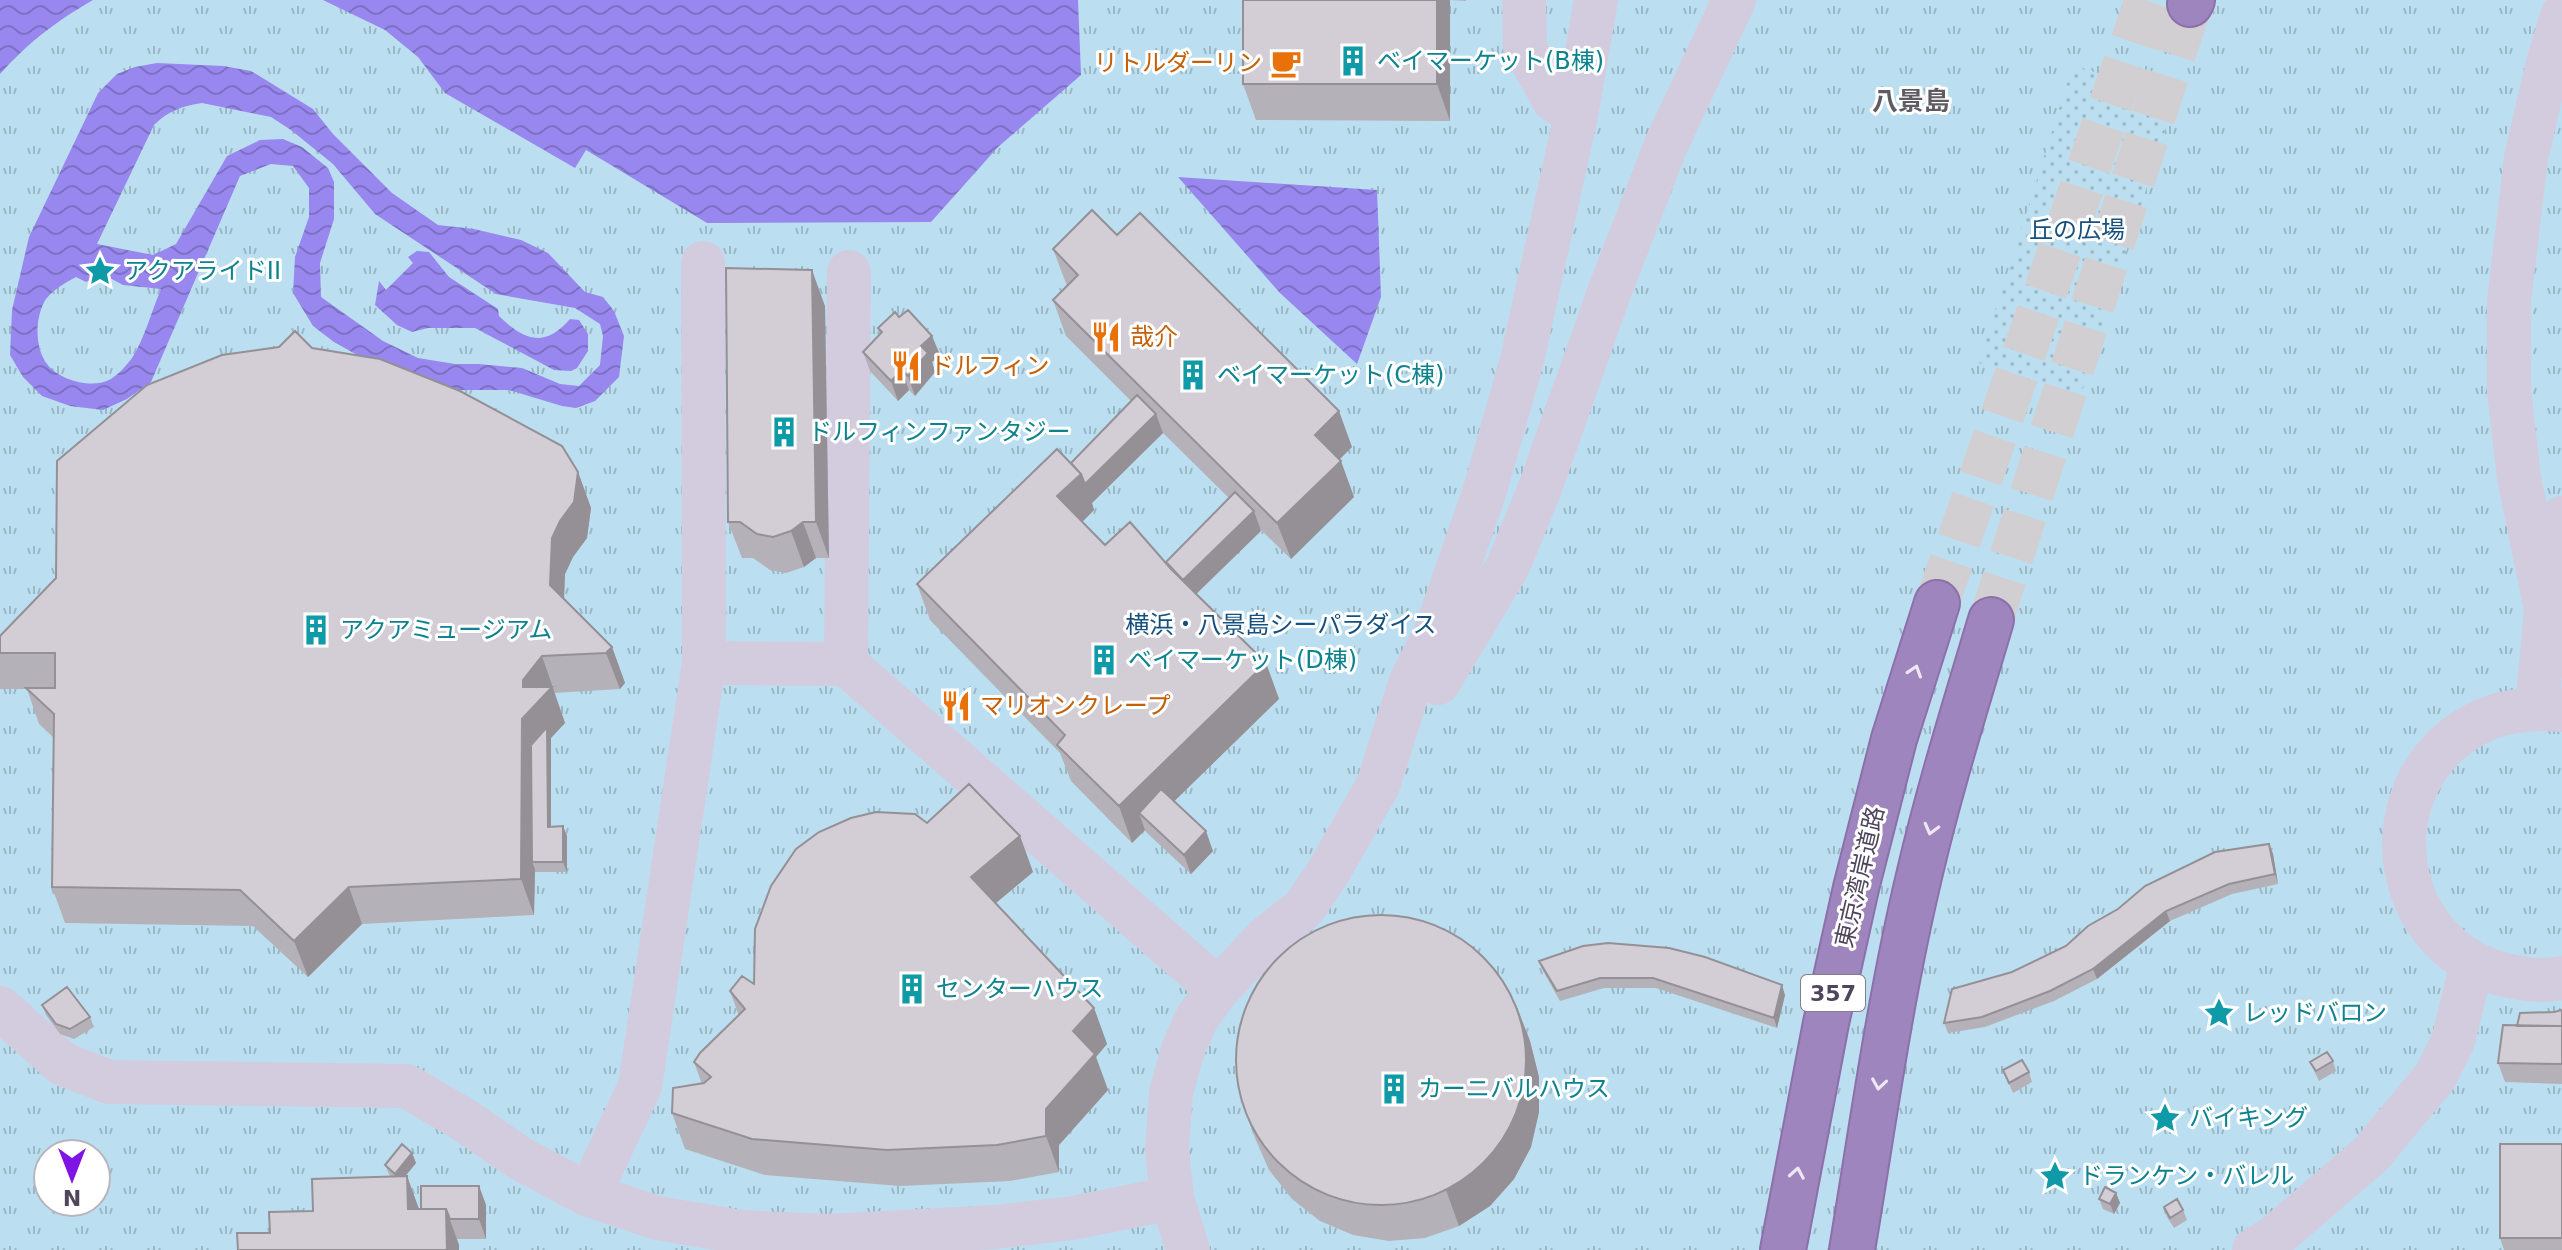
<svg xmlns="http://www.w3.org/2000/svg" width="2562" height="1250" viewBox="0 0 2562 1250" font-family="'DejaVu Sans','Noto Sans JP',sans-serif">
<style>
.park{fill:url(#park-tufts);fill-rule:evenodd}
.garden{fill:url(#garden-dots)}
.water{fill:url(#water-waves);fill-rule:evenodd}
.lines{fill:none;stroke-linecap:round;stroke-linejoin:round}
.highway-tunnel{stroke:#d1cfd1;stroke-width:44;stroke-dasharray:44 22;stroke-linecap:butt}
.highway-casing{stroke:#8b70aa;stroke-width:48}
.minor{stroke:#d3ccdf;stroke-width:44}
.highway{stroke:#9f85be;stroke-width:44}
.wall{fill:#b5b1b8;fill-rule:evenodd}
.shaded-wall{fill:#949096}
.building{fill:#d3ced6;stroke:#949096;stroke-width:2}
.oneway{stroke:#ece7f2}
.labels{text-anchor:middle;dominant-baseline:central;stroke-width:6;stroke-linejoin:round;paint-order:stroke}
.shield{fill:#fff;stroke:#847e8d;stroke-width:2}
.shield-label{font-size:22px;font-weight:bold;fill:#4f465c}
.culture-label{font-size:24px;fill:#0d838f;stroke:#fff;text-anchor:start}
.food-label{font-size:24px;fill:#c56008;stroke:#fff;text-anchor:start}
.park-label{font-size:24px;fill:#15507f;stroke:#fff}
.street-label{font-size:24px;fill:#4f465c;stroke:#fff}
.neighbourhood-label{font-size:26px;font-weight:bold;fill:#5f5b63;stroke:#fff}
</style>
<defs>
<pattern id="park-tufts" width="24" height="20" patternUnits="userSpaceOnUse" patternTransform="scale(2)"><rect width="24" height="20" fill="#bbdff0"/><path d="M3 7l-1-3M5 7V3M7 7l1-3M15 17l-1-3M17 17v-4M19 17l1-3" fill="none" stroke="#9ab7c6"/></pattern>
<pattern id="garden-dots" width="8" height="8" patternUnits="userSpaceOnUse" patternTransform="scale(2)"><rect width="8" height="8" fill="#bbdff0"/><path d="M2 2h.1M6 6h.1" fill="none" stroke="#9ab7c6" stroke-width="1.8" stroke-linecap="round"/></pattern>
<pattern id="water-waves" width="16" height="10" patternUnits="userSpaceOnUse" patternTransform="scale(2)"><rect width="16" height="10" fill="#9787ee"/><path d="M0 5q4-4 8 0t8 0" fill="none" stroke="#7e70c4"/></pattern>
</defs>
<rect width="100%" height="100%" fill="#f1f1ee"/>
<path class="park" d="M0 0H2562V1250H0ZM48 1154H96V1202H48Z"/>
<path class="garden" d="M2073 65 2175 98 2081 395 1979 363Z"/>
<path class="water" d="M0 0H93C55 22 29 42 0 74Z
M323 0H1078L1081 75 998 147 931 222 707 223 586 150 575 168 445 93 418 57 385 30Z
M157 63 223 66 251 71 313 109 333 134 392 193 438 225 474 229 521 240 548 253 585 292 603 297 614 311 624 336 619 377 595 401 576 408 562 406 509 390H452L384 370 334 342 313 326 293 293 295 257 309 217V188L293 166 271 164 240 176 151 382 127 399 103 410 70 406 42 396 23 377 10 355 12 310 29 237 98 93 117 74 135 67ZM202 103 271 117 291 130 333 164 375 214 496 294 575 308 600 324 603 336 600 365 579 386 560 384 522 368 479 364H455L418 358 383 341 321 297 320 263 334 219V182L328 168 302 147 283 139 260 140 227 156 176 244 153 255 97 244 154 125C168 111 182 106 202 103ZM98 276 108 277 123 285 161 289C152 310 144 340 132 358 127 365 117 376 109 380 91 389 59 380 47 364 34 347 35 316 46 299 54 289 65 283 76 277L86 282Z
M1178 177 1377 190 1381 297 1357 364 1280 293Z
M417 251 429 252 449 277 498 309 499 316C524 341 545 348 570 319L579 320 588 334V351L577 368 571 371 554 370 475 328H428L412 332 397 325 375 305 379 281 386 290 413 263 408 257Z"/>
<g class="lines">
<path class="highway-tunnel" d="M1937 603 2147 0
M1991 620 2190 4"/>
<g class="highway-casing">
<path id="highway" d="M2190 4 2192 0
M1783 1250 1826 1023 1856 888 1894 739 1937 603
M1852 1250C1873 1124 1890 997 1920 872 1940 787 1966 704 1991 620"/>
</g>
<path class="minor" d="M1524 0 1525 48 1554 100 1576 115
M703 263 704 663
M2546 609 2519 478 2509 391V301L2526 158 2548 63 2562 16
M846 664 849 272
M1438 683 1508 566 1540 488 1610 290 1666 145 1734 0
M2537 708 2546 609 2562 518
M2562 710C2534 708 2504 710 2478 723 2412 756 2387 834 2416 901 2432 937 2463 964 2501 974 2520 979 2542 982 2562 978
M0 1008 63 1064 109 1082 406 1086 461 1118 521 1159 589 1195 657 1218 740 1232 827 1236 996 1227 1073 1218 1172 1198
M589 1195 640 1086 704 663 846 664 1218 989
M1188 1250 1172 1198 1167 1148 1171 1093 1183 1049 1197 1018 1218 989 1266 938 1303 909 1326 876 1378 785 1411 681 1435 634 1485 490 1522 360 1576 115 1596 0
M2254 1250 2276 1236 2371 1154 2435 1077 2453 1041 2472 963"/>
<use href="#highway" class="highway"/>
</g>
<path class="wall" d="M1243 0H1466V1L1450 0V121L1256 120 1243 84Z
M1117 235 1352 447 1339 459 1354 497 1291 559 1261 530 1196 593 1266 663 1279 699 1174 801 1213 851 1191 874 1146 832 1145 830 1132 843 1071 781 1060 753 930 620 917 584 1071 463 1131 401 1066 336 1053 300 1067 286 1053 249ZM1162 432 1229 498 1166 562 1105 545 1082 522 1094 510 1092 503 1163 433Z
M825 306 829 558H816L804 567 786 573 770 570 753 558H742L728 522Z
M899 317 932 336 940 355 932 362 935 372 915 396 909 390 898 401 870 371 863 352 880 334 878 328Z
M312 348 578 472 591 508 587 538 573 557 565 574 564 600 612 647 625 683 620 689 554 693 565 723 551 738V827L563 826 567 836V872H535V869L534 915 362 924 308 977 253 926 65 923 52 887 54 738 39 724 27 689H0V636Z
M927 823 1020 836 1033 872 996 903 1094 1008 1107 1044 1096 1057 1108 1090 1059 1145V1172L1010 1181 900 1186 765 1175 685 1149 672 1113 702 1084 694 1062 739 1016 730 991 754 984Z
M2269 844 2273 854 2278 884 2232 894 2170 921 2097 979 2054 1001 1985 1027 1948 1033 1944 1023 2012 972Z
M1539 961 1785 995 1777 1028 1656 988H1604L1560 1001 1543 971Z
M42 1005 90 1017 94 1027 74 1039 60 1034 46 1015Z
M1516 1005 1530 1041 1539 1077V1112L1531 1147 1514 1179 1490 1206 1459 1226 1425 1238 1389 1241 1353 1235 1320 1221 1292 1199 1269 1170 1255 1138 1242 1101Z
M2562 1010V1084L2505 1082 2498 1063 2517 1026Z
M2333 1061 2336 1071 2319 1081 2310 1062Z
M2003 1070 2029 1072 2032 1082 2013 1093Z
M2562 1144V1250H2504L2500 1238Z
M412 1153 416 1163 405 1176H407L419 1209 479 1186 486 1205V1239H457L459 1245 270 1233 390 1176 385 1165Z
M2116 1193 2120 1203 2114 1214 2103 1209 2099 1199Z
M2164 1207 2183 1210 2187 1220 2174 1228 2167 1217Z"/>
<path class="shaded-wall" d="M1437 0H1450V121L1437 84Z
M812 270 825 306 829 558 816 522Z
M932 336 940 355 932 362 935 372 915 396 908 376 921 346Z
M902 370 909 390 898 401 891 381Z
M1339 411 1352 447 1328 471 1315 435Z
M1156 414 1163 433 1092 503 1094 510 1071 533 1057 496 1081 474Z
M1341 461 1354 497 1291 559 1277 523Z
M578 472 591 508 587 538 573 557 565 574 563 621 550 585 552 538Z
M1254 511 1261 531 1185 605 1177 585Z
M803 522 816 558 804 567 791 531Z
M612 647 625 683 620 689 606 653Z
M542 656 565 723 551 738V837L532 862 535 869 534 915 521 879 523 680Z
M1266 663 1279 699 1151 824 1139 813 1145 830 1132 843 1119 806Z
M563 826 567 836V872L563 862Z
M1206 831 1213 851 1191 874 1184 855Z
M1020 836 1033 872 984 913 971 877Z
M2269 844 2273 854 2278 884 2275 874Z
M349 887 362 924 308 977 294 941Z
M2166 911 2170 921 2097 979 2093 969Z
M1782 985 1785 995 1777 1028 1774 1018Z
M1516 1005 1530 1041 1539 1077V1112L1531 1147 1514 1179 1490 1206 1459 1226 1446 1190Z
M1094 1008 1107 1044 1096 1057 1108 1090 1059 1145V1172L1046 1136V1109L1073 1031Z
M412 1153 416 1163 399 1184 395 1174Z
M407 1176 420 1212 408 1209Z
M479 1186 486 1205V1239L479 1219Z
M2116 1193 2120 1203 2114 1214 2110 1204Z
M446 1209 459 1245V1250H447Z"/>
<path class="building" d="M1243 0H1437V84H1243Z
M1092 210 1117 235 1140 213 1339 411 1315 435 1341 461 1277 523 1053 300 1078 275 1053 249Z
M726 268 812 270 816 522H803L791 531 773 537 757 534 740 522H728Z
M908 310 932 336 921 346 928 353 908 376 902 370 891 381 863 352 882 332 878 328 895 312 899 317Z
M295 331 312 348 380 359 460 391 562 446 578 472 574 502 560 521 552 538 550 585 612 647 606 653 542 656 523 680V687H552L522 719 521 879 349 887 294 941 240 890 52 887 54 714 26 688H55V653H0V636L56 578 57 461 147 385 222 355 279 347Z
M1137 395 1156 414 1085 484 1081 474 1071 463Z
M1057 449 1081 474 1057 496 1105 545 1130 522 1171 569 1266 663 1119 806 1057 745 1065 735 917 584Z
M1235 492 1254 511 1183 580 1166 562Z
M547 727 548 827 563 826V862H532L531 745Z
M969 784 1020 836 971 877 1094 1008 1073 1031 1095 1054 1046 1109V1136L997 1145 887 1150 752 1139 672 1113 673 1088 704 1083 711 1077 694 1062 700 1053 745 1009 730 991 742 976 754 984 755 929 771 886 796 849 819 832 851 818 876 812 915 814 927 823Z
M1161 789 1206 831 1184 855 1139 813Z
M2269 844 2275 874 2229 884 2166 911 2093 969 2050 991 1982 1017 1944 1023 1952 989 2012 972 2066 946 2088 926 2118 909 2145 886 2215 852Z
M1236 1060a145 145 0 1 1 290 0a145 145 0 1 1-290 0Z
M1608 943 1669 948 1705 957 1782 985 1774 1018 1653 978H1600L1557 991 1539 961 1583 946Z
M67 987 90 1017 70 1029 56 1024 42 1005Z
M2562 1010V1026H2517L2520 1013 2554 1012Z
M2503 1025 2562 1026V1064L2498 1063Z
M2327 1052 2333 1061 2316 1071 2310 1062Z
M2022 1060 2029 1072 2009 1083 2003 1070Z
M402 1144 412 1153 395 1174 385 1165Z
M2500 1144H2562V1238H2500Z
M407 1176 408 1209H446L447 1250H238L237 1233H270L269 1212 313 1211 312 1179Z
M421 1186H479V1219H450L446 1209H421Z
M2105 1187 2116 1193 2110 1204 2099 1199Z
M2177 1199 2183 1210 2170 1218 2164 1207Z"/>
<defs><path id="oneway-chevron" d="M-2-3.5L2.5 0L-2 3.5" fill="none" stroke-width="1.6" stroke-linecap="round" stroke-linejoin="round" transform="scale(2)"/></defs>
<g class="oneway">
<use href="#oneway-chevron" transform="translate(1915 671) rotate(-72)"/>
<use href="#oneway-chevron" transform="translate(1931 829) rotate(105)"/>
<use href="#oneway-chevron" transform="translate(1879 1084) rotate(99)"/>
<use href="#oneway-chevron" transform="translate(1797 1173) rotate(-80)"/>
</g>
<defs>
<g id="building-bare" transform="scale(2.4)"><path d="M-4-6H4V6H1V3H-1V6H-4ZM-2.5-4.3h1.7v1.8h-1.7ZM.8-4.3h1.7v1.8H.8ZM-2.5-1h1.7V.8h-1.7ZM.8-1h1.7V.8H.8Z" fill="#0f9aa8" stroke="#fff" stroke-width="2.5" paint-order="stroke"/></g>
<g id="cafe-bare" transform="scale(2.4)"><path d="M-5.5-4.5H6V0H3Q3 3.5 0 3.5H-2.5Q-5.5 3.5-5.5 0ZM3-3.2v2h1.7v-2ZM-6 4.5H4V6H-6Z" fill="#e8710a" stroke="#fff" stroke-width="2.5" paint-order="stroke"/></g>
<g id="sight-bare" transform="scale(2.4)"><path d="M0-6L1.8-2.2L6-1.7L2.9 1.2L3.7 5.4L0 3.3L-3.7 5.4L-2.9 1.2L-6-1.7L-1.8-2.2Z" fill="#0f9aa8" stroke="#fff" stroke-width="2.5" paint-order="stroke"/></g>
<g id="restaurant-bare" transform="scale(2.4)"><path d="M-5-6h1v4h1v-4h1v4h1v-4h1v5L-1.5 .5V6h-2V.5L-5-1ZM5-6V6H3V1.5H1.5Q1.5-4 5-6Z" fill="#e8710a" stroke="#fff" stroke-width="2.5" paint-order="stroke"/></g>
</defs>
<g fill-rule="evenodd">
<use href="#building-bare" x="1353" y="61"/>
<use href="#cafe-bare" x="1286" y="63"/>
<use href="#sight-bare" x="100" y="271"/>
<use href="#restaurant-bare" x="1106" y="337"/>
<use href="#restaurant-bare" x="906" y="366"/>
<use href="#building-bare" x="1193" y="375"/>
<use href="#building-bare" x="784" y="432"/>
<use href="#building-bare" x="316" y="630"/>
<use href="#building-bare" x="1104" y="660"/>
<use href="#restaurant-bare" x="956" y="706"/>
<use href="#building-bare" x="912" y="989"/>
<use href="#sight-bare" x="2219" y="1013"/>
<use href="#building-bare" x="1394" y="1089"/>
<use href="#sight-bare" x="2165" y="1118"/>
<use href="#sight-bare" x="2055" y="1176"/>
</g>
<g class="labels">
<rect class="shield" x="1801" y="975" width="64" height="36" rx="6"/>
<g class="shield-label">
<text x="1833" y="993">357</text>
</g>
<g class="culture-label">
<text x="1377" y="61">ベイマーケット(B棟)</text>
<text x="124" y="271">アクアライドII</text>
<text x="1217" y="375">ベイマーケット(C棟)</text>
<text x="808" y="432">ドルフィンファンタジー</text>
<text x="340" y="630">アクアミュージアム</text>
<text x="1128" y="660">ベイマーケット(D棟)</text>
<text x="936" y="989">センターハウス</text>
<text x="2243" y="1013">レッドバロン</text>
<text x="1418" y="1089">カーニバルハウス</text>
<text x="2189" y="1118">バイキング</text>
<text x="2079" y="1176">ドランケン・バレル</text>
</g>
<g class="food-label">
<text x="1262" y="63" text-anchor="end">リトルダーリン</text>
<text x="1130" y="337">哉介</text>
<text x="930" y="366">ドルフィン</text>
<text x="980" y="706">マリオンクレープ</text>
</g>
<g class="park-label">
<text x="2077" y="230">丘の広場</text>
<text x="1281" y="625">横浜・八景島シーパラダイス</text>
</g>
<g class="street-label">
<text transform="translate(1860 877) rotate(-77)">東京湾岸道路</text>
</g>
<g class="neighbourhood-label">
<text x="1911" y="101">八景島</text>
</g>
</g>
<g transform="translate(72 1178) rotate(180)"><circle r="38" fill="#ffffff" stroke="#b9b5be" stroke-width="2"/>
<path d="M0-6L14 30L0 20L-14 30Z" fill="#7e15e4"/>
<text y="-12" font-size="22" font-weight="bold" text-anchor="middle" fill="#4f465c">N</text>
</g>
</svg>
